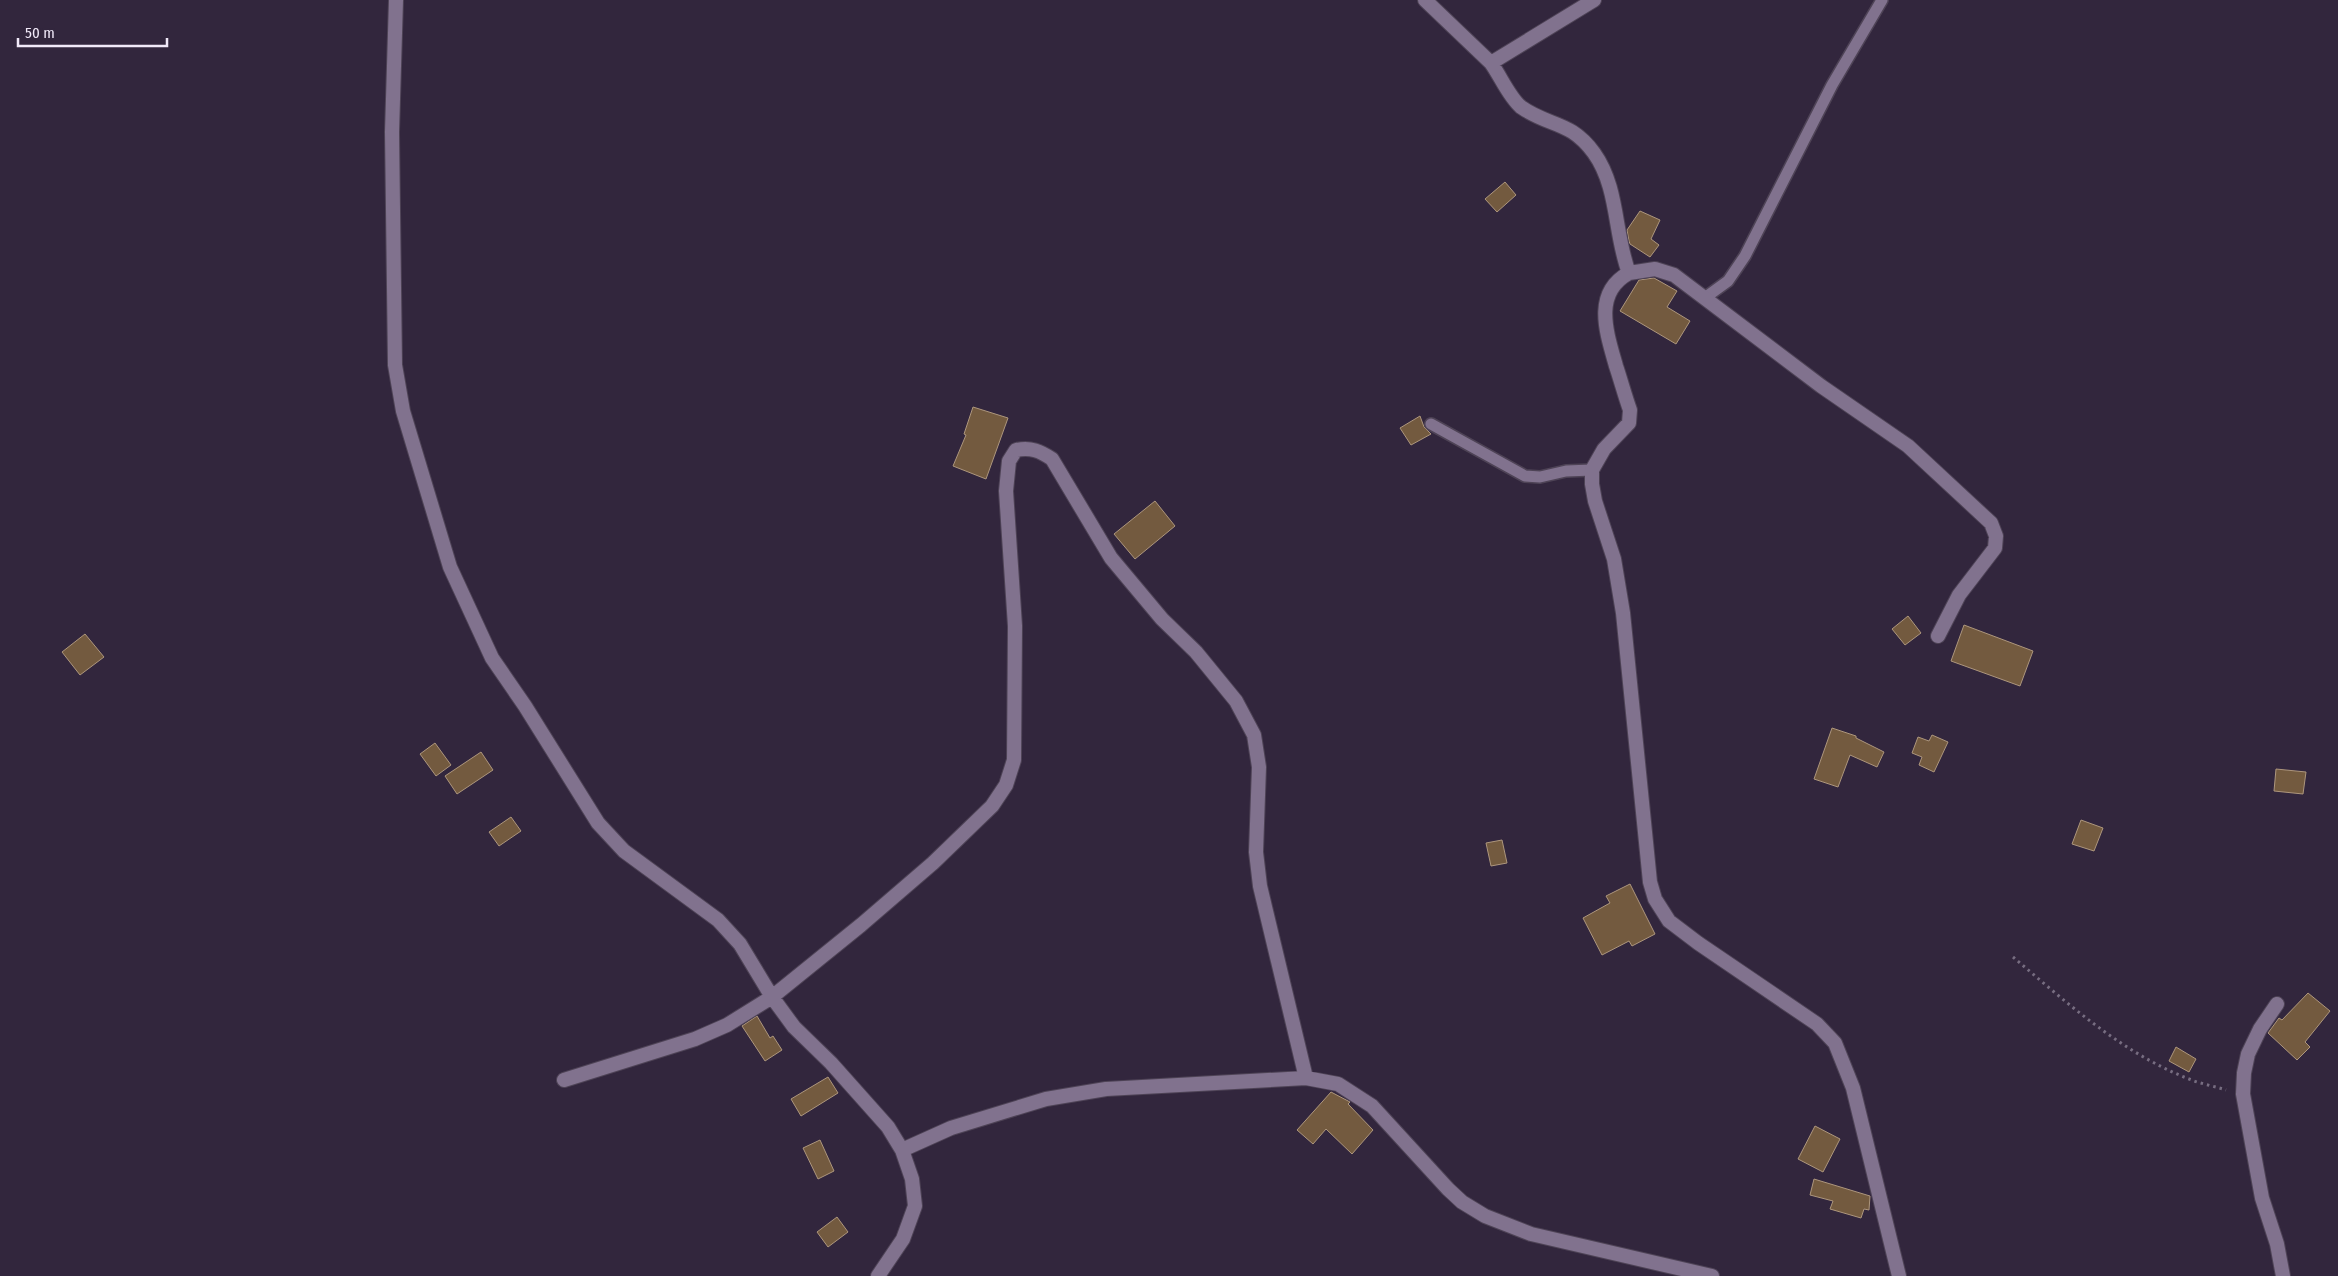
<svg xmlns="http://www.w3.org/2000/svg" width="2338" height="1276" viewBox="0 0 2338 1276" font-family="'Fira Sans Condensed',sans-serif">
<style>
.building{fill:#735a3f;stroke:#ad967d}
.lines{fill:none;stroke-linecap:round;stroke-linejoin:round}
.service-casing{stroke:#4e4356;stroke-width:14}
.minor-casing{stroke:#4e4356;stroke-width:16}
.path{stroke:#776d81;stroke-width:3;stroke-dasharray:2.5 4;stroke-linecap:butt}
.service{stroke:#81728e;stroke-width:11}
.minor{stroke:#81728e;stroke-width:14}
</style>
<rect width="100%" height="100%" fill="#32263d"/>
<path class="building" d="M1505 182 1516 195 1497 212 1485 199Z
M1640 211 1660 220 1651 239 1659 245 1650 257 1630 244 1629 241 1627 230Z
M1654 278 1677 291 1667 307 1690 321 1676 344 1620 311 1639 280Z
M973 407 1008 418 986 479 953 466 966 435 964 434Z
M1420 416 1424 427 1431 434 1411 445 1400 428Z
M1155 501 1175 526 1135 559 1114 534Z
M1908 616 1921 633 1905 645 1892 629Z
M1964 625 2033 651 2020 686 1951 661Z
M85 634 104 657 80 675 62 652Z
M1832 728 1856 736V738L1884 752 1877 767 1850 755 1838 787 1814 779Z
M1932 735 1948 742 1934 772 1919 765 1922 757 1912 753 1918 737 1929 741Z
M435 743 451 765 436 776 420 754Z
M481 752 493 770 457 794 445 776Z
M2276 769 2306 772 2303 794 2274 791Z
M511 817 521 831 499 846 489 832Z
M2081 820 2103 828 2094 851 2072 844Z
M1502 840 1507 863 1491 866 1486 843Z
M1630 884 1655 934 1632 946 1629 941 1602 955 1583 918 1610 903 1606 896Z
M2308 993 2330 1011 2305 1042 2310 1047 2297 1060 2268 1033 2279 1018 2282 1020Z
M757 1016 770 1038 773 1036 782 1050 765 1061 742 1026Z
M2176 1047 2196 1059 2189 1072 2169 1061Z
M828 1077 838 1093 801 1116 791 1099Z
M1331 1092 1350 1102 1348 1104 1373 1130 1352 1154 1326 1129 1313 1144 1297 1130Z
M1815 1126 1840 1139 1823 1172 1798 1159Z
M820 1140 834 1171 818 1179 803 1148Z
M1814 1179 1870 1196 1869 1210 1864 1209 1861 1218 1830 1209 1833 1201 1810 1195Z
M837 1217 848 1232 828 1247 817 1232Z"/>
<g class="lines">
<g class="service-casing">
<path id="service" d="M1706 297 1728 281 1745 256 1832 85 1882 0
M1431 424 1525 476 1540 477 1566 471 1592 470"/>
</g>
<g class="minor-casing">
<path id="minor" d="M396 0 392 132 395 365 403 411 450 567 492 658 525 706 598 823 624 851 718 920 740 944 772 997 794 1027 831 1063 888 1127 902 1150 912 1179 915 1206 903 1239 878 1276
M1425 0 1491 63
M1594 0 1491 63C1501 77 1509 97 1521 107 1549 127 1570 120 1594 153 1619 188 1614 234 1629 273 1592 293 1607 334 1616 366 1621 381 1625 396 1630 410L1629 423 1604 449 1592 470V484L1595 501 1614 559 1623 613 1650 882 1655 899 1669 921 1698 943 1817 1024 1835 1043 1853 1088 1899 1276
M1629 273 1655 269 1674 275 1821 386 1908 446 1991 523 1996 536 1995 548 1959 595 1938 636
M2277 1004 2260 1029 2248 1054 2244 1073 2243 1094 2262 1198 2277 1244 2283 1276
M564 1080 695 1039 727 1025 772 997 861 925 933 863 992 806 1006 785 1014 760 1015 626 1006 491 1009 461 1016 450C1031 447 1040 451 1052 459L1111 558 1162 619 1196 652 1236 701 1254 735 1259 767 1256 852 1260 886 1306 1078
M902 1150 951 1128 1046 1099 1106 1089 1306 1078 1338 1084 1372 1106 1448 1189 1462 1202 1485 1216 1531 1234 1712 1276"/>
</g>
<path class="path" d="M2013 957C2067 1003 2122 1053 2189 1079 2201 1084 2214 1086 2226 1090"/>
<use href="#service" class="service"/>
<use href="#minor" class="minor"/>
</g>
<path d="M18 38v8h149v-8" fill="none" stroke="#f1e9f9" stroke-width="2.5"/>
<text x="25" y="38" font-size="15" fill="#f1e9f9" stroke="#32263d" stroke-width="4" paint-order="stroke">50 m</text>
</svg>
